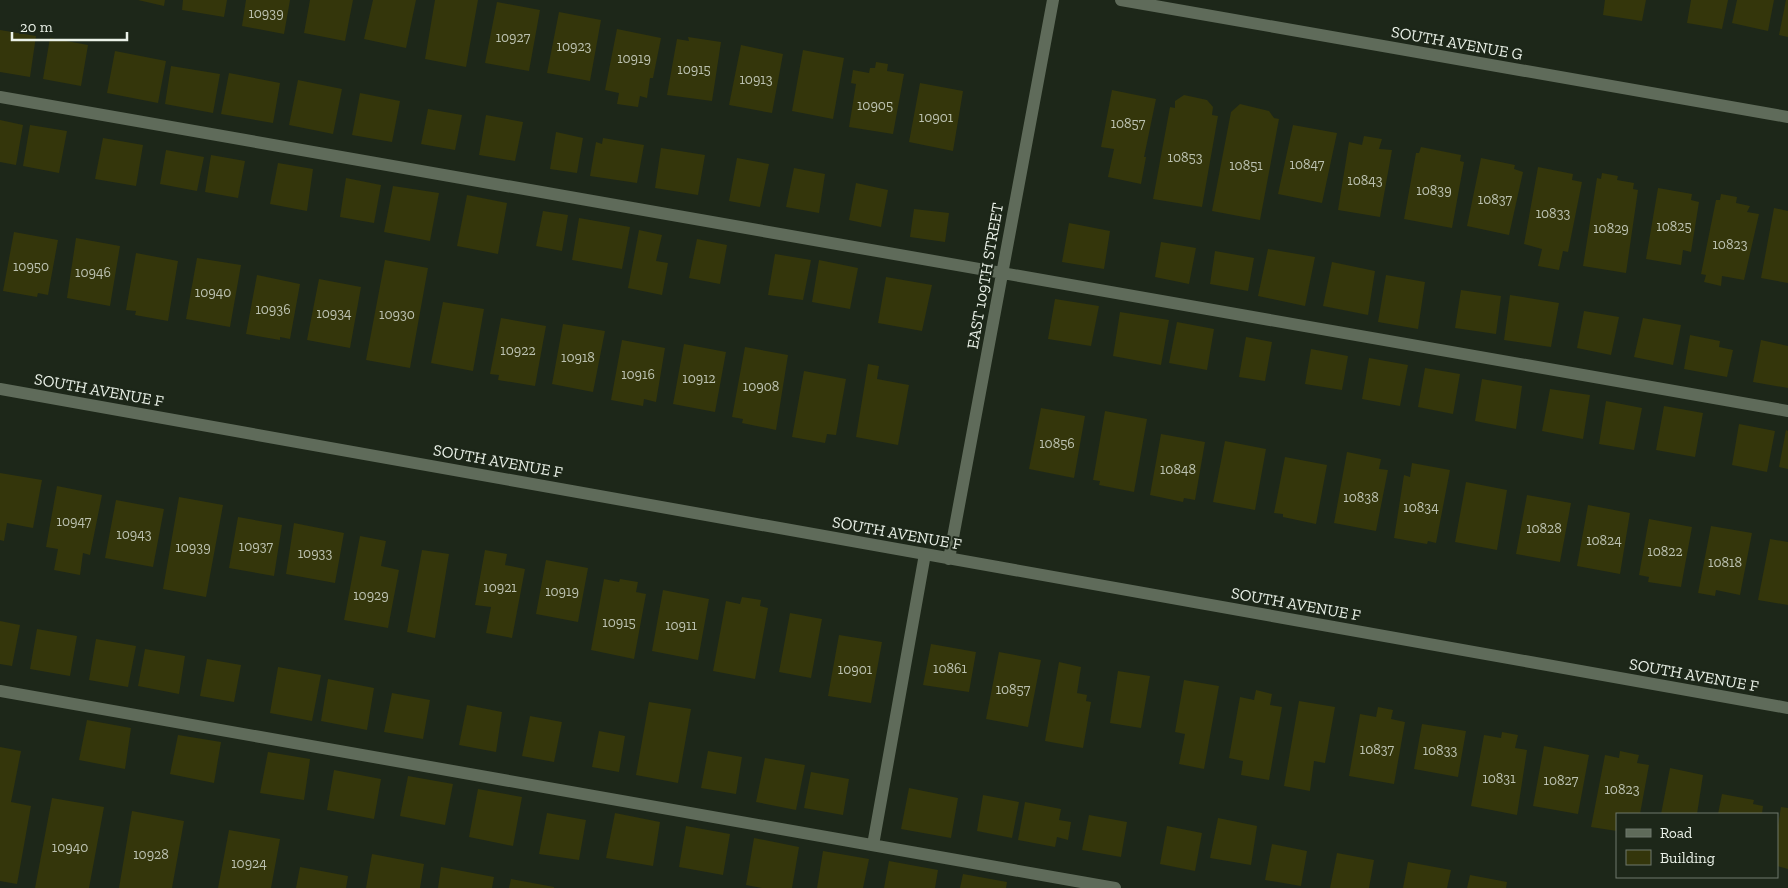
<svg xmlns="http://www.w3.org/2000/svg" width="1788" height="888" viewBox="0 0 1788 888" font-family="'Zilla Slab',serif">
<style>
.building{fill:#34360b}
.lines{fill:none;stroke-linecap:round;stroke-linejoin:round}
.minor{stroke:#5f6b5a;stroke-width:12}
.labels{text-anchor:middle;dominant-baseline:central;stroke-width:4;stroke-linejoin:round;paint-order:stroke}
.number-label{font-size:14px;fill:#bcc2b1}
.street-label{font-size:16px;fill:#eaf1e8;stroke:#1d2719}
</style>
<rect width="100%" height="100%" fill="#1d2719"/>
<path class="building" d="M138 0H165L164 6Z
M183 0H227L224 17 182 10Z
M246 0H290L284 34 242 26Z
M310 0H353L345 41 304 33Z
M373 0H416L406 48 364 39Z
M435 0H478L466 67 425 59Z
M1605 0H1646L1642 21 1603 15Z
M1691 0H1728L1722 29 1687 23Z
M1737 0H1774L1768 31 1732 23Z
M1786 0H1788V37L1779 35Z
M497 2 540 10 529 71 485 63Z
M559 12 601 20 590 81 547 73Z
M617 29 661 38 653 78H650L647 98 640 96 638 107 617 104 619 93 605 90Z
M0 30 36 36 30 77 0 72Z
M688 37 721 42 712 101 667 95 677 39 689 41Z
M50 38 88 45 81 86 43 79Z
M741 45 783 54 772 113 729 105Z
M803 50 844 58 833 119 792 111Z
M115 51 166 61 158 103 107 93Z
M876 62 888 64 887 71 904 74 893 134 849 127 856 84 851 83 853 70 869 73 870 68H875Z
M171 66 220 74 213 113 165 104Z
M229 73 280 83 273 123 221 114Z
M298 80 342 89 333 134 289 125Z
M920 83 963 91 953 151 909 142Z
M1112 90 1156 99 1144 157H1146L1141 184 1108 177 1114 149 1101 147Z
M360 93 400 101 392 142 352 135Z
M1184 95 1207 100 1213 107 1212 115 1218 116 1202 207 1153 199 1170 107 1175 108V101Z
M1240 104 1269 111 1274 118 1279 119 1260 220 1212 211 1231 112Z
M428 109 462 115 455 150 421 144Z
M486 115 523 122 515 161 479 155Z
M0 120 23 125 16 165 0 162Z
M30 125 67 131 59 173 23 166Z
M1293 125 1337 133 1322 203 1278 194Z
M556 132 583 138 577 173 550 169Z
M1364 136 1382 139 1379 149 1392 150 1380 217 1338 210 1349 142 1362 145Z
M103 138 143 145 136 186 95 179Z
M603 138 644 145 637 183 590 176 596 142 602 144Z
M1421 147 1461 155 1460 161 1464 162 1452 228 1404 219 1416 153H1419Z
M661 148 705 155 698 195 655 188Z
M166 150 204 157 197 191 160 184Z
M211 155 245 161 238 198 205 192Z
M737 158 769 164 760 207 729 201Z
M1481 158 1515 165 1514 169 1523 172 1509 235 1467 226Z
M278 163 313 169 307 211 270 204Z
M1538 167 1573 174 1572 180 1582 182 1568 252 1563 251 1559 270 1538 266 1542 249 1524 244Z
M794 168 825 174 819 213 786 207Z
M1602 173 1618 176 1617 180 1634 183 1633 189 1638 190 1626 273 1583 266 1597 178 1601 179Z
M346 178 381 185 374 223 340 217Z
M856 183 888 190 881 227 849 220Z
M393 186 439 193 430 241 384 232Z
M1658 188 1692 194 1691 200 1699 202 1691 252 1683 250 1681 265 1646 259Z
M1721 194 1737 197 1736 203 1750 206 1747 212 1759 214 1744 280 1722 276 1721 286 1704 282 1706 275 1701 274 1716 200H1720Z
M467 195 507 203 498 254 457 246Z
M1774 208 1788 211V283L1761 278Z
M914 209 949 213 945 242 910 237Z
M543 211 568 215 562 251 536 246Z
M579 218 630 227 622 269 572 260Z
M1069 223 1110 231 1104 269 1062 262Z
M639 230 662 235 656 261 668 263 662 295 628 288Z
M14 232 58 240 48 295 38 293 37 297 3 291Z
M76 238 120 246 110 306 67 298Z
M697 239 727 245 720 284 689 278Z
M1161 242 1196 248 1189 284 1155 277Z
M1268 249 1315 257 1305 306 1258 296Z
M1215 251 1254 258 1248 291 1210 284Z
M136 253 178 261 168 321 135 315 136 311 126 310Z
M775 254 811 260 803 300 768 295Z
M197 258 241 265 230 327 186 319Z
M385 260 428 268 410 368 366 360Z
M819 260 858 268 850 309 812 302Z
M1332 262 1375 271 1368 315 1323 306Z
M257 275 300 284 290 339 280 337V340L246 334Z
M1386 275 1425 282 1418 329 1378 322Z
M886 277 932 285 922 331 878 323Z
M319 279 361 287 350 348 307 340Z
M1461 290 1501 296 1496 334 1455 328Z
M1510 295 1559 303 1551 347 1504 340Z
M1055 299 1099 306 1091 346 1048 339Z
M443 302 484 309 473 371 431 363Z
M1584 311 1619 317 1611 355 1577 348Z
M1120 312 1169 320 1161 365 1113 356Z
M501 318 546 326 535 386 498 380 499 375 490 374Z
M1643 318 1681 325 1673 365 1634 357Z
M1177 322 1214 329 1207 370 1169 363Z
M563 324 605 331 593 392 552 384Z
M1690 335 1720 341 1719 347 1733 350 1727 377 1684 369Z
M1246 337 1272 342 1265 381 1239 377Z
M622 340 665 348 656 402 644 399 643 406 611 400Z
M1761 340 1788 346V388L1753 382Z
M684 344 726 352 715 412 673 404Z
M745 347 788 355 776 430 742 423 743 419 732 417Z
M1311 349 1348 356 1342 390 1305 384Z
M1369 358 1408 365 1400 406 1362 399Z
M868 364 879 366 877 379 909 385 898 445 856 437Z
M1425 368 1460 374 1453 414 1418 407Z
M804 371 846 379 836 435 827 434 825 443 792 437Z
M1482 379 1522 386 1516 429 1475 421Z
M1550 389 1590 395 1583 439 1542 431Z
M1606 401 1642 408 1634 450 1599 444Z
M1664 406 1703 413 1695 457 1656 450Z
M1041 408 1085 416 1074 478 1029 469Z
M1105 411 1147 419 1134 492 1099 485 1100 481 1093 480Z
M1739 424 1775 431 1767 472 1732 465Z
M1786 430 1788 431V469L1779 467Z
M1161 434 1205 442 1195 500 1184 498 1183 502 1150 495Z
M1225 441 1266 449 1255 510 1213 502Z
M1347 452 1381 459 1379 469 1388 470 1376 531 1334 523Z
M1285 457 1327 465 1316 524 1283 517V514L1274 513Z
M1412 463 1450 470 1436 543 1428 541 1427 544 1394 538 1404 475 1410 477Z
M0 473 42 480 33 528 7 523 4 541 0 540Z
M1466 482 1507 490 1497 550 1455 542Z
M57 486 102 495 90 555 83 553 80 575 54 570 58 549 46 547Z
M1527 495 1571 503 1560 562 1516 554Z
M179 497 223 505 206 597 163 589Z
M116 500 164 509 153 567 105 558Z
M1588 505 1630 513 1620 574 1577 566Z
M238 517 282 525 274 576 229 568Z
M1649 519 1692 527 1681 587 1648 582 1649 577 1639 575Z
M294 523 344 533 335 583 286 574Z
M1711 526 1752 533 1740 595 1716 590 1715 596 1698 593Z
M360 536 386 541 381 566 399 570 388 628 344 620Z
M1770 539 1788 542V605L1758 600Z
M422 550 449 554 435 638 407 632Z
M485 550 507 554 505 565 525 569 512 638 486 633 491 607 475 605Z
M546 560 588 568 578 622 536 614Z
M604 579 619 582 620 579 638 582 636 592 646 594 634 659 591 650Z
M663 590 709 599 698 660 652 651Z
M742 597 761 600 760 606 768 608 755 679 713 671 726 601 740 604Z
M790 613 822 619 811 678 779 672Z
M0 621 20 625 12 666 0 664Z
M37 629 77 636 70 676 30 669Z
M839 635 882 642 871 703 828 696Z
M96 639 136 646 128 687 89 680Z
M931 644 976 652 969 692 923 685Z
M145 649 185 656 179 694 138 686Z
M999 652 1041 660 1028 727 986 719Z
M207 659 241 665 234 702 200 696Z
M1059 662 1081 667 1077 693 1087 695 1086 701 1091 702 1083 748 1045 741Z
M278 667 321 675 312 721 270 713Z
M1118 671 1150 676 1141 728 1110 723Z
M328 679 374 688 367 730 321 721Z
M1184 680 1219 686 1204 769 1179 764 1185 734 1175 732Z
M1256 690 1272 694 1270 705 1282 707 1269 780 1241 775 1243 761 1229 758 1240 697 1254 700Z
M392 693 430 700 423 739 384 732Z
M1299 701 1335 707 1325 763 1314 761 1310 791 1284 786Z
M649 702 691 709 678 783 636 775Z
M467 705 502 712 496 752 459 745Z
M1378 707 1393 710 1391 719 1405 722 1394 784 1349 776 1360 714 1376 717Z
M530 716 562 722 554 762 522 756Z
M87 720 131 728 125 769 79 760Z
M1422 724 1466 731 1458 777 1414 769Z
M599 731 625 736 619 772 592 767Z
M1502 732 1518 735 1515 748 1527 750 1517 815 1471 806 1484 735 1501 738Z
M178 735 221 742 214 783 170 774Z
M1544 746 1589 755 1578 814 1533 806Z
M0 747 21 751 11 802 31 806 17 884 0 881Z
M708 751 742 757 736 794 701 788Z
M1620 751 1639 755 1637 763 1649 765 1640 814H1617V831L1591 827 1605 755 1619 758Z
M268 752 310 759 304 800 260 793Z
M765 758 805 765 796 810 756 802Z
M1670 768 1703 775 1697 814H1661Z
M334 770 381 779 374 819 327 810Z
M811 772 849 779 843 815 804 808Z
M408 776 453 784 445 825 400 816Z
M909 788 958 798 951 838 901 829Z
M478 789 522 797 513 846 469 837Z
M1722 794 1754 800 1753 804 1763 806 1762 814H1718Z
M983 795 1019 802 1012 838 977 831Z
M52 798 104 807 89 888H35Z
M1025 802 1061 809 1059 820 1071 822 1068 840 1057 837 1055 847 1018 840Z
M1781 807 1788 808V869L1777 866V831Z
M132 811 184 821 172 888H119Z
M547 813 586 820 579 860 539 854Z
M615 813 660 822 653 866 606 858Z
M1089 815 1127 822 1121 857 1082 850Z
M1218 818 1257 826 1251 865 1210 858Z
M686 826 730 834 723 875 679 867Z
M1167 826 1202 833 1195 871 1160 864Z
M229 830 280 839 271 888H218Z
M754 838 799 847 792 888H762L746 885Z
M1272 844 1307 851 1301 886 1265 880Z
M823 851 869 859 863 888H817Z
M1337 853 1374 860 1369 888H1330Z
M372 854 424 864 420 888H366Z
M889 861 938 870 935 888H884Z
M1408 862 1451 870 1447 888H1403Z
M300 867 348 876 346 888H296Z
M441 867 494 877 492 888H438Z
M963 874 1007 882 1006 888H960Z
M1470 875 1507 882 1506 888H1467Z
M511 879 554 887V888H509Z"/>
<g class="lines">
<path class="minor" d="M1121 0 1788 117
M0 97 1788 411
M0 389 1788 708
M949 559 1053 0
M0 691 1115 888
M873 845 925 554"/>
</g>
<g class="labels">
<g class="number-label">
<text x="266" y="13">10939</text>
<text x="513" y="37">10927</text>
<text x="574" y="46">10923</text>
<text x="634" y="58">10919</text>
<text x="694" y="69">10915</text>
<text x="756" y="79">10913</text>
<text x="875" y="105">10905</text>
<text x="936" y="117">10901</text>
<text x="1128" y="123">10857</text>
<text x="1185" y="157">10853</text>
<text x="1307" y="164">10847</text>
<text x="1246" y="165">10851</text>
<text x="1365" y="180">10843</text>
<text x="1434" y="190">10839</text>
<text x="1495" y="199">10837</text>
<text x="1553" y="213">10833</text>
<text x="1674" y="226">10825</text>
<text x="1611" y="228">10829</text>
<text x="1730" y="244">10823</text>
<text x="31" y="266">10950</text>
<text x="93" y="272">10946</text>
<text x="213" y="292">10940</text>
<text x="273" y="309">10936</text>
<text x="334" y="313">10934</text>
<text x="397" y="314">10930</text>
<text x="518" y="350">10922</text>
<text x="578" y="357">10918</text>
<text x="638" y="374">10916</text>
<text x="699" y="378">10912</text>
<text x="761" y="386">10908</text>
<text x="1057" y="443">10856</text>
<text x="1178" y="469">10848</text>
<text x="1361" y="497">10838</text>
<text x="1421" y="507">10834</text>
<text x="74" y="521">10947</text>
<text x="1544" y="528">10828</text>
<text x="134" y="534">10943</text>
<text x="1604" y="540">10824</text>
<text x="256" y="546">10937</text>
<text x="193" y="547">10939</text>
<text x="1665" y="551">10822</text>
<text x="315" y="553">10933</text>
<text x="1725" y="562">10818</text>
<text x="500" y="587">10921</text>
<text x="562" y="591">10919</text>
<text x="371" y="595">10929</text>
<text x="619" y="622">10915</text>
<text x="681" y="625">10911</text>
<text x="950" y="668">10861</text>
<text x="855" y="669">10901</text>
<text x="1013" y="689">10857</text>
<text x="1377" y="749">10837</text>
<text x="1440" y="750">10833</text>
<text x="1499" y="778">10831</text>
<text x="1561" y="780">10827</text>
<text x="1622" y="789">10823</text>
<text x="70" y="847">10940</text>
<text x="151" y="854">10928</text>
<text x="249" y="863">10924</text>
</g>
<g class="street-label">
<text transform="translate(1457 43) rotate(10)">SOUTH AVENUE G</text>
<text transform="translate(985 276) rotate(-80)">EAST 109TH STREET</text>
<text transform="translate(99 390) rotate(10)">SOUTH AVENUE F</text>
<text transform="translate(498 461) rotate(10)">SOUTH AVENUE F</text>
<text transform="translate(897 533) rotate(10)">SOUTH AVENUE F</text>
<text transform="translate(1296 604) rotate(10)">SOUTH AVENUE F</text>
<text transform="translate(1694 675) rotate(10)">SOUTH AVENUE F</text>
</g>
</g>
<rect x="1616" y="813" width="162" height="65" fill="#1d2719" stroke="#6f786c"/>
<rect x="1626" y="829" width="25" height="8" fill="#5f6b5a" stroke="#6f786c"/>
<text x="1660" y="838" font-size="15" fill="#eaf1e8">Road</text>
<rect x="1626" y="850" width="25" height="15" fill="#34360b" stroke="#6f786c"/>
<text x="1660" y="863" font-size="15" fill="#eaf1e8">Building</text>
<path d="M12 32v8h115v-8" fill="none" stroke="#eaf1e8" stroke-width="2.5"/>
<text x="20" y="32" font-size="15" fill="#eaf1e8" stroke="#1d2719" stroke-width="4" paint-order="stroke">20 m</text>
</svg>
